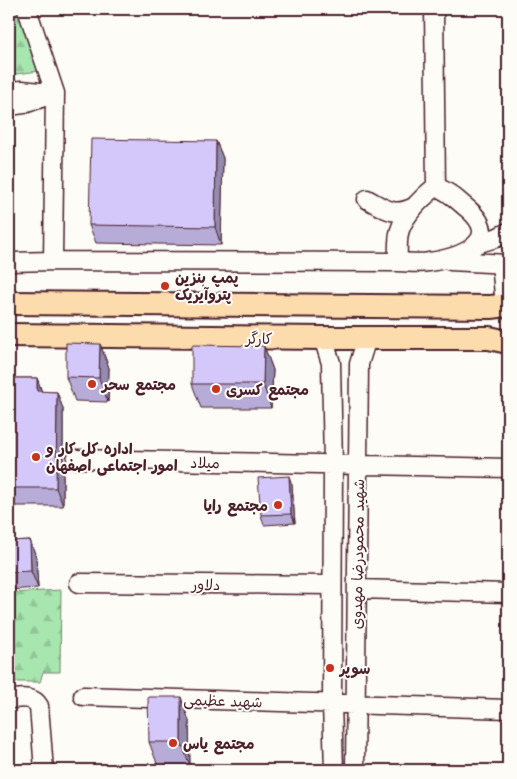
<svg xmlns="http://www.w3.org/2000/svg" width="517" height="779" viewBox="0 0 517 779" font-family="Mali,'Playpen Sans Arabic',sans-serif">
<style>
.forest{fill:url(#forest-firs);stroke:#78826d}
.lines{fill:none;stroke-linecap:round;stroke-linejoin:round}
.minor-casing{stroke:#4a1f2b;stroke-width:21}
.major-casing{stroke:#4a1f2b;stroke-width:26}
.minor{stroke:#fdfcf7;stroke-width:18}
.major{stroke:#fcdcac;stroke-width:22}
.wall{fill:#b6acd7;stroke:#4a1f2b}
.shaded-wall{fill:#948caf;stroke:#4a1f2b}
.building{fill:#d4c8fa;stroke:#4a1f2b}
.poi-dot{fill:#c8321e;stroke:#fdfcf7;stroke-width:2}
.labels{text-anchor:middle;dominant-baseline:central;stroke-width:4;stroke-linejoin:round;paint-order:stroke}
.poi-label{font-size:15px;font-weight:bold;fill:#4a1f2b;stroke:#fdfcf7;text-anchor:start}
.street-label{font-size:15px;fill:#4a1f2b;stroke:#fdfcf7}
</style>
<defs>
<pattern id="forest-firs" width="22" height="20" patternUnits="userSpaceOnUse" patternTransform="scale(1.25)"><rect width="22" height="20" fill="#a7e6af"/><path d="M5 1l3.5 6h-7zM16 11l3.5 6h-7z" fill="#91c597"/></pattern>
</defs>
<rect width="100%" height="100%" fill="#fdfcf7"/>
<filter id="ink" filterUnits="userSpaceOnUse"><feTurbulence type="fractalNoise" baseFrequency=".02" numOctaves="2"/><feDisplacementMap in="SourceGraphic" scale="10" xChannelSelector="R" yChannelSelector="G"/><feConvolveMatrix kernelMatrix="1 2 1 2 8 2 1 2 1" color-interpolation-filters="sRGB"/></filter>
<g filter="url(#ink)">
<path class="forest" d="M9 9H19L39 71 9 75Z
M61 590 60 672H43L40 682H9V593Z"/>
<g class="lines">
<g class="minor-casing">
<path id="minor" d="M27 9 55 93 53 261
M434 9 436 187
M9 91 22 90 49 93
M9 106 24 104 55 93
M367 199C385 209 394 217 414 207
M479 243 496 238 508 232
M450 261 508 264
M9 262 53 261 398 262C408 262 419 264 429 262 458 258 506 242 468 209 458 201 449 191 436 187 428 192 423 198 416 205 397 226 397 235 398 262
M501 264 505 305
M323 338 331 363 333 465 332 703 334 770
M76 459 508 468
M79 583 332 585
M357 589 508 593
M83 696 508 709
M9 699C19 699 33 695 39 706L44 770
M355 770 359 364 367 338"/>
</g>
<g class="major-casing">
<path id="major" d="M9 303 491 307 508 305
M9 335 323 338H489L508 342"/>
</g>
<use href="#minor" class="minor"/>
<use href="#major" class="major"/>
</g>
<path class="wall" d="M216 141 223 158 221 245 96 243 89 225Z
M100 344 109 368 108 402 75 401 66 377Z
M264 346 273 370 271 408H201L192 384Z
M9 378H37L42 392H57L63 409V506H9Z
M292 485 295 523 264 525 261 515Z
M30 540 36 557 38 588 9 590V541Z
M189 721 190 766H158L149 742Z"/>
<path class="shaded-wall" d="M216 141 223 158 221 245 215 227Z
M100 344 109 368 108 402 99 378Z
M264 346 273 370 271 408 263 384Z
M37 378 43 396 37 391Z
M57 392 63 409V506L56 488Z
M289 476 292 485 295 523 291 514Z
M30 540 36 557 38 588 31 571Z
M181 697 189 721 190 766 181 742Z"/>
<path class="building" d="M91 139 216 141 215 227 89 225Z
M66 343 100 344 99 378 66 377Z
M192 345 264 346 263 384H192Z
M9 378H37V391L57 392 56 488H9Z
M289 476 291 514 261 515 258 478Z
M30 540 31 571 9 572V541Z
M148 697H181V742H149Z"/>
</g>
<g class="poi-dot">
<circle cx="165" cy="286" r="5"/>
<circle cx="92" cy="384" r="5"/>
<circle cx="216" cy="389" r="5"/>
<circle cx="36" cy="457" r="5"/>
<circle cx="278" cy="505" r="5"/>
<circle cx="330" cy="668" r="5"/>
<circle cx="173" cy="743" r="5"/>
</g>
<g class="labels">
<g class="poi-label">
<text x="175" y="277">پمپ بنزین<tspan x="175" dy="17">پتروآیریک</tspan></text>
<text x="102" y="384">مجتمع سحر</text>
<text x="226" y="389">مجتمع کسری</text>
<text x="46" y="448">اداره کل کار و<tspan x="46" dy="17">امور اجتماعی اصفهان</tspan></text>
<text x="268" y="505" text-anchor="end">مجتمع رایا</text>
<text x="340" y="668">سوپر</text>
<text x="183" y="743">مجتمع یاس</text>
</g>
<g class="street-label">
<text transform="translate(259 338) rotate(1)">کارگر</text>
<text transform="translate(205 462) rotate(1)">میلاد</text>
<text transform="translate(357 554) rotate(-89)">شهید محمودرضا مهدوی</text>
<text transform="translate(206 584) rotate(1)">دلاور</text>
<text transform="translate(223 700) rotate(2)">شهید عظیمی</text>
</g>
</g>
<rect width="517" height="779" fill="none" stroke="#fdfcf7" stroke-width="30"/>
<rect x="15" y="15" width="487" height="749" fill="none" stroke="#4a1f2b" stroke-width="2" filter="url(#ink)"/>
</svg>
